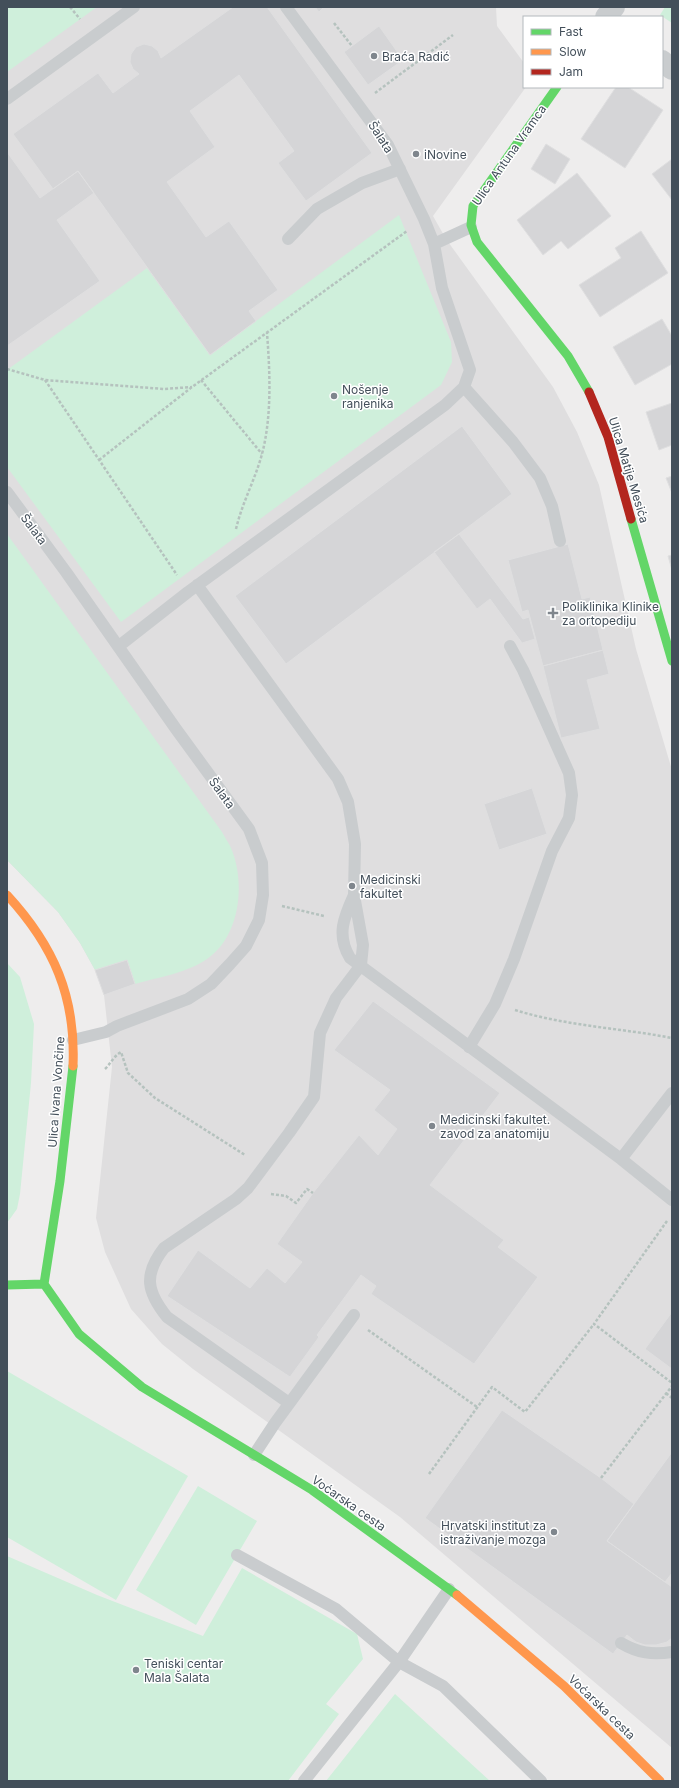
<svg xmlns="http://www.w3.org/2000/svg" width="679" height="1788" viewBox="0 0 679 1788" font-family="Inter,sans-serif">
<style>
.education{fill:#dfdedf}
.green{fill:#cfefdb}
.building{fill:#d5d5d7;stroke:#dfdfe0}
.lines{fill:none;stroke-linecap:round;stroke-linejoin:round}
.path{stroke:#b5c2be;stroke-width:2.5;stroke-dasharray:3 2;stroke-linecap:butt}
.lane{stroke:#c9ccce;stroke-width:12}
.street{stroke:#c9ccce;stroke-width:22}
.fast{stroke:#63d668;stroke-width:9}
.slow{stroke:#ff974d;stroke-width:9}
.jam{stroke:#b3261e;stroke-width:9}
.poi-dot{fill:#7f868d;stroke:#fff;stroke-width:1.5}
.labels{text-anchor:middle;dominant-baseline:central;stroke-width:3;stroke-linejoin:round;paint-order:stroke}
.poi-label{font-size:12px;fill:#434f5a;stroke:#fff;text-anchor:start}
.street-label{font-size:12px;fill:#434f5a;stroke:#fff}
</style>
<rect width="100%" height="100%" fill="#eeeded"/>
<path class="education" d="M7 7H496L497 26 524 63V87H526L433 216 446 239 553 387 577 432 599 485 636 649 672 770V1748L400 1517 193 1369 162 1344 131 1309 105 1252 96 1218 112 1067 104 995 95 970 80 943 58 912 7 860Z"/>
<path class="green" d="M7 7H97L7 72Z
M665 7H672V23L660 15Z
M399 215 451 342 452 362 441 385 121 622 7 467V370L147 268 210 355Z
M7 534 222 832C225 838 229 843 231 848 246 883 240 937 207 959 187 973 159 977 135 984L127 960 95 970 80 943 58 912 7 860Z
M7 963 20 977 34 1024 31 1083 20 1194 17 1209 7 1223Z
M7 1371 188 1476 116 1600 7 1537Z
M198 1486 257 1521 196 1625 136 1590Z
M7 1556 97 1595 203 1636 242 1568 357 1634 363 1659 326 1704 339 1714 288 1781H7Z
M395 1694 490 1781H326Z"/>
<path class="building" d="M233 7H267L372 153 306 201 278 163 294 151 239 75 190 111 215 147 167 182 206 237 229 221 278 290 249 311 256 321 210 355 78 171 53 189 13 134 98 73 113 93 139 74 133 69 130 62 131 54 136 47 144 44 152 46 158 51 161 58Z
M315 7H324L319 12Z
M379 26 403 60 368 85 344 52Z
M616 87H628L663 110 625 168 581 139Z
M546 144 570 159 555 184 531 169Z
M7 152 40 198 78 171 94 193 57 220 100 281 7 346Z
M672 159V200L652 174Z
M577 173 611 216 568 249 561 241 543 255 517 220Z
M641 231 668 273 600 317 579 285 621 258 615 248Z
M662 319 672 336V364L635 385 613 347Z
M672 403V445L659 450 646 412Z
M462 426 512 494 286 664 235 596Z
M672 476V493L666 478Z
M459 534 523 619 529 617 535 639 522 643 490 599 477 609 434 552Z
M568 544 582 599 590 597 603 650 543 666 528 610 522 612 508 560Z
M672 555V570L668 556Z
M603 650 609 674 587 680 600 729 561 738 543 666Z
M532 788 547 834 499 850 484 804Z
M127 960 135 984 104 995 95 970Z
M373 1001 500 1093 430 1185 504 1240 498 1247 538 1277 474 1364 371 1294 376 1286 361 1275 317 1335 319 1337 290 1377 167 1296 198 1250 250 1288 267 1268 285 1283 302 1262 277 1244 313 1193 359 1135 378 1155 397 1129 374 1110 390 1090 334 1050Z
M672 1312V1369L645 1349Z
M502 1410 601 1478 634 1504 607 1541 672 1587V1638L667 1642 656 1645H645L636 1642 627 1635 613 1654 425 1518Z
M672 1452V1573L665 1582 607 1541Z"/>
<g class="lines">
<path class="path" d="M70 7 80 19
M334 23 352 46
M375 93 453 35
M7 369 45 380 164 389 192 387
M45 380 177 575
M201 380 262 454
M99 460 192 387 407 231
M236 529C242 503 255 480 262 454 272 416 270 372 267 333
M282 906 324 916
M515 1010C566 1026 620 1028 672 1038
M105 1069C111 1063 114 1056 121 1052L128 1073 155 1098 245 1155
M271 1194 286 1196 296 1203 307 1189 313 1193
M667 1221 594 1324 672 1383
M368 1330 477 1407
M666 1393 672 1398
M429 1474 492 1387 525 1412 594 1324
M601 1478 672 1386"/>
<path class="lane" d="M286 7 388 145 424 219 434 244 471 227
M7 99 134 7
M288 239 317 209 362 183 400 169
M464 387 513 442 540 478 552 506 560 541
M7 492 66 572 176 729 249 829 262 863 263 895 259 920 246 946 230 964 211 984 188 999 117 1026 106 1032 73 1040
M197 585 338 779 348 802 355 844 354 895 363 945 361 965 336 998 320 1033 314 1097 289 1133 248 1188 236 1199 164 1248C143 1275 147 1292 167 1317L289 1403
M119 646 188 592 445 405 464 387 470 370 442 288 434 244
M354 895C344 917 336 935 350 958L621 1159 672 1200
M469 1047 495 1004 514 959 552 851 569 818 572 795 569 773 523 670 510 646
M621 1159 672 1093
M254 1455 275 1423 354 1315
M237 1555 336 1609 399 1662 449 1589
M621 1643C638 1653 652 1655 672 1652
M304 1781 399 1662 443 1686 541 1781"/>
<path class="street" d="M606 17 614 7
M662 61 672 69"/>
<path class="fast" d="M557 87 473 206 471 225 477 242 568 356 589 392
M631 519 672 661
M44 1284 60 1181 73 1066
M44 1284 79 1334 142 1387 312 1490 457 1595
M7 1285 44 1284"/>
<path class="slow" d="M7 895C54 946 76 997 73 1066
M457 1595 564 1686 660 1781"/>
<path class="jam" d="M589 392 608 437 631 519"/>
</g>
<g class="poi-dot">
<circle cx="374" cy="56" r="4"/>
<circle cx="416" cy="154" r="4"/>
<circle cx="334" cy="396" r="4"/>
<path d="M551 607h4v4h4v4h-4v4h-4v-4h-4v-4h4z"/>
<circle cx="352" cy="886" r="4"/>
<circle cx="432" cy="1126" r="4"/>
<circle cx="554" cy="1532" r="4"/>
<circle cx="136" cy="1670" r="4"/>
</g>
<g class="labels">
<g class="poi-label">
<text x="382" y="56">Braća Radić</text>
<text x="424" y="154">iNovine</text>
<text x="342" y="389">Nošenje<tspan x="342" dy="14">ranjenika</tspan></text>
<text x="562" y="606">Poliklinika Klinike<tspan x="562" dy="14">za ortopediju</tspan></text>
<text x="360" y="879">Medicinski<tspan x="360" dy="14">fakultet</tspan></text>
<text x="440" y="1119">Medicinski fakultet.<tspan x="440" dy="14">zavod za anatomiju</tspan></text>
<text x="546" y="1525" text-anchor="end">Hrvatski institut za<tspan x="546" dy="14">istraživanje mozga</tspan></text>
<text x="144" y="1663">Teniski centar<tspan x="144" dy="14">Mala Šalata</tspan></text>
</g>
<g class="street-label">
<text transform="translate(381 137) rotate(57)">Šalata</text>
<text transform="translate(509 155) rotate(-55)">Ulica Antuna Vramca</text>
<text transform="translate(629 470) rotate(73)">Ulica Matije Mesića</text>
<text transform="translate(34 529) rotate(53)">Šalata</text>
<text transform="translate(222 793) rotate(54)">Šalata</text>
<text transform="translate(56 1092) rotate(-86)">Ulica Ivana Vončine</text>
<text transform="translate(349 1503) rotate(35)">Voćarska cesta</text>
<text transform="translate(602 1707) rotate(44)">Voćarska cesta</text>
</g>
</g>
<rect width="679" height="1788" fill="none" stroke="#434f5a" stroke-width="16"/>
<rect x="523" y="16" width="140" height="72" fill="#ffffff" stroke="#b4b9bd"/>
<rect x="531" y="29" width="20" height="6" fill="#63d668" stroke="#b4b9bd"/>
<text x="559" y="36" font-size="12" fill="#434f5a">Fast</text>
<rect x="531" y="49" width="20" height="6" fill="#ff974d" stroke="#b4b9bd"/>
<text x="559" y="56" font-size="12" fill="#434f5a">Slow</text>
<rect x="531" y="69" width="20" height="6" fill="#b3261e" stroke="#b4b9bd"/>
<text x="559" y="76" font-size="12" fill="#434f5a">Jam</text>
</svg>
